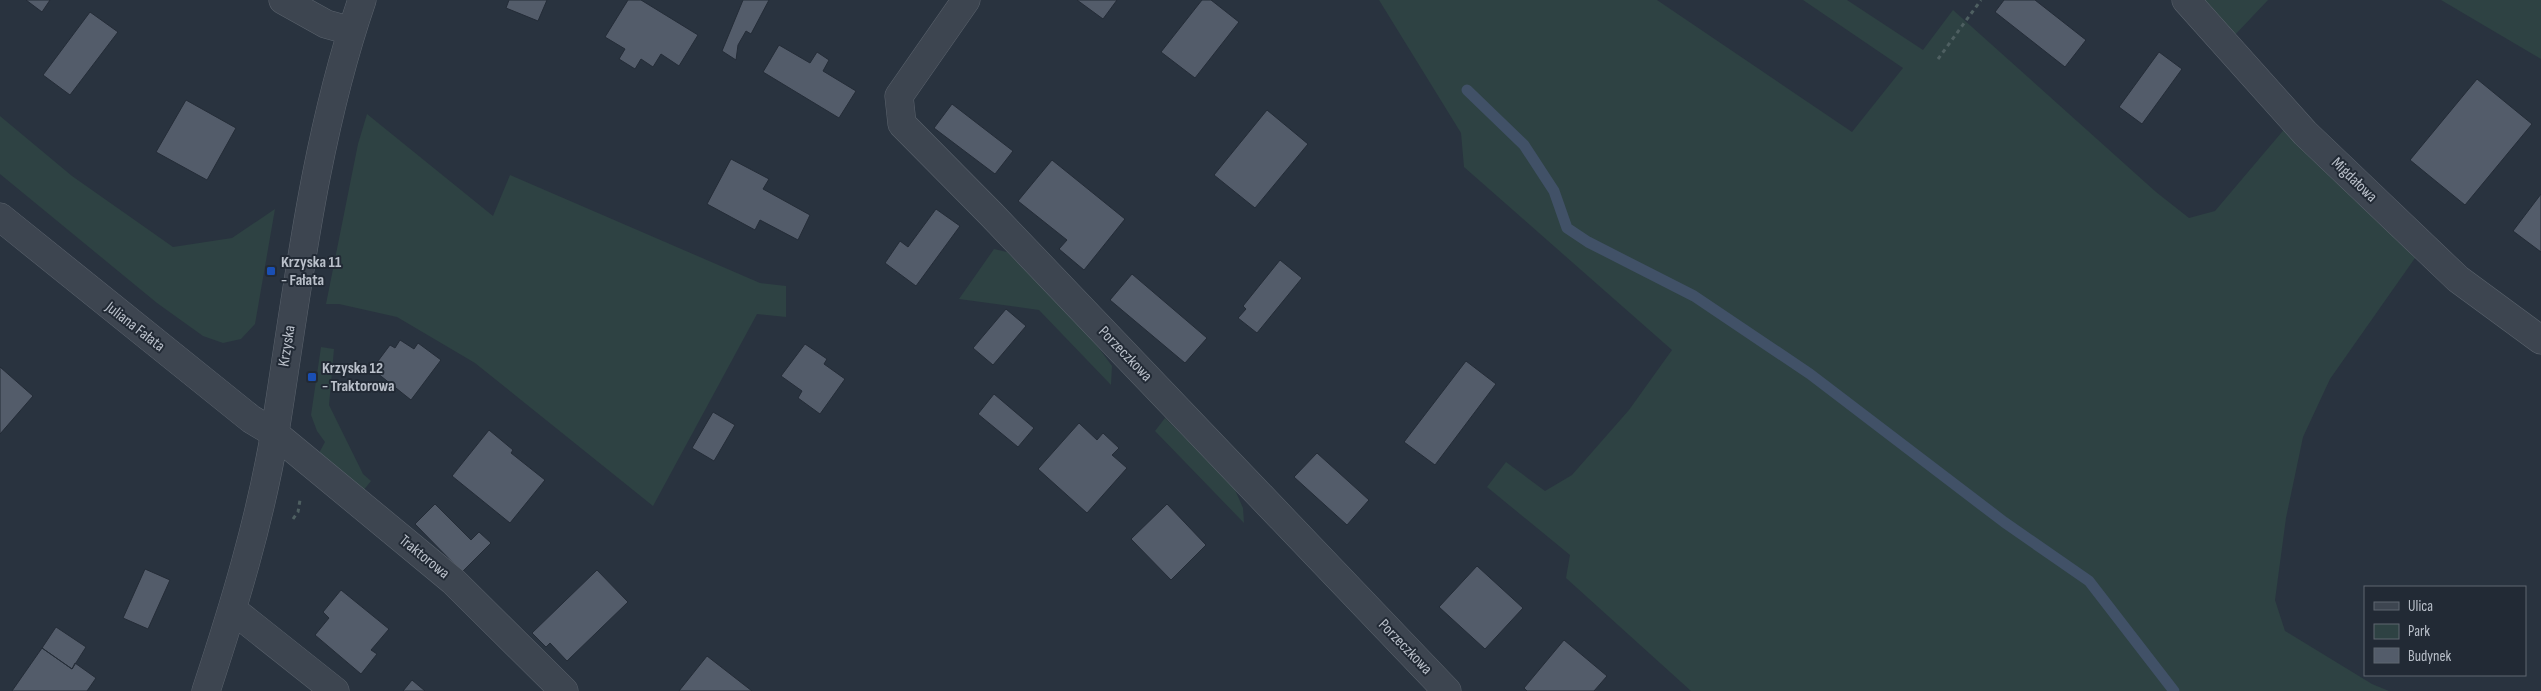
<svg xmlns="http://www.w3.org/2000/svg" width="2541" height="691" viewBox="0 0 2541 691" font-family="'Sofia Sans Condensed',sans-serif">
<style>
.green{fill:#2e4243}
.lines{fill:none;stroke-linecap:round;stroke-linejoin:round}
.stream{stroke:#415167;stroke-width:11}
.building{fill:#535c6a;stroke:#242c37}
.minor-casing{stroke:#5b636d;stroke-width:29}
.path{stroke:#4e5f61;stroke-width:3;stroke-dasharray:4 4;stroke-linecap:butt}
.minor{stroke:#3d4550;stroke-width:28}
.transit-dot{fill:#1a4fb4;stroke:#222a35;stroke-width:2}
.labels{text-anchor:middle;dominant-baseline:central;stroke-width:4;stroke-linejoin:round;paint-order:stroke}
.street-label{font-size:16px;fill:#bac0ca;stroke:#222a35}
.poi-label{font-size:16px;font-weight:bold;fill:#bac0ca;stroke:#222a35;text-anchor:start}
</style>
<rect width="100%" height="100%" fill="#29333f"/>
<path class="green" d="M1379 0H1657L1852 132 1903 68 1803 0H1847L1923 50 1953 10 2156 192 2189 218 2215 211 2287 126 2415 258 2330 379 2303 437 2286 518 2275 600 2285 631 2372 684 2389 691H1691L1566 578 1570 555 1487 487 1506 462 1545 491 1572 475 1629 410 1672 350 1464 167 1461 133Z
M2203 0H2268L2233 37Z
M2441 0H2541V59Z
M367 114 493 216 510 175 760 283 786 286V317L757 314 653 506 475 363 397 317 339 304H326L358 144Z
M0 116 72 176 173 247 232 238 275 209 255 324 241 339 223 343 203 336 157 303 0 174Z
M994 249 1007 252 1085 329 1112 366 1111 385 1039 310 959 299Z
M321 347 334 349 329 405 363 474 371 481 362 492 319 453 325 442 317 431 311 415Z
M1165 418 1232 483 1243 508 1244 523 1155 431Z"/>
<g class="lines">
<path class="stream" d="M1467 90 1524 145 1554 191 1567 228 1588 242 1694 296 1810 374 2004 522 2089 581 2174 691"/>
</g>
<path class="building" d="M26 0H50L42 12Z
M509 0H547L538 21 506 8Z
M628 0H641L698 35 679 66 661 54 653 67 641 59 635 69 619 59 625 49 605 37Z
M743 0H769L751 34 746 31 738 45 736 60 722 51Z
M1077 0H1117L1103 19Z
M1202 0H1211L1239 22 1195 78 1161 52Z
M2004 0H2035L2086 40 2065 67 1995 12Z
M90 12 118 32 70 95 43 75Z
M779 45 810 63 817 52 829 60 823 71 856 91 839 118 763 72Z
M2159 52 2182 69 2142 124 2119 107Z
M2477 79 2532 124 2465 205 2410 160Z
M186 100 236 128 207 180 156 152Z
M952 104 1013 151 995 174 934 128Z
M1267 110 1308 144 1255 208 1214 175Z
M731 159 769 179 763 189 810 215 798 240 760 220 755 230 707 204Z
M1052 160 1125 219 1084 270 1059 249 1067 240 1018 201Z
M2541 194V252L2513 231Z
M936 209 960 226 916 286 885 263 900 241 908 247Z
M1280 260 1302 278 1257 333 1238 318 1246 309 1243 306Z
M1132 274 1207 338 1185 363 1110 300Z
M1006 309 1026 326 993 365 973 348Z
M400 340 414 349 418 343 441 360 411 400 372 369 390 345 395 348Z
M805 344 827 359 824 364 845 379 820 414 798 398 802 391 781 376Z
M1466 361 1496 384 1435 465 1404 442Z
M0 367 33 396 0 434Z
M994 394 1034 428 1018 447 978 414Z
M713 412 735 425 714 461 692 448Z
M1079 423 1097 440 1103 433 1119 448 1112 455 1127 468 1087 513 1038 469Z
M489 430 513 450 511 453 545 480 510 523 452 476Z
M1317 453 1369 500 1347 525 1294 477Z
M435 504 471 540 479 532 491 543 462 572 415 524Z
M1167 504 1206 545 1171 580 1131 539Z
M1477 566 1523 608 1485 649 1439 607Z
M145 569 170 580 148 629 123 618Z
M597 570 628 602 567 661 550 643 546 647 532 633Z
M341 590 389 629 371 650 377 654 361 674 315 635 329 618 323 612Z
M56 627 86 647 72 669 42 648Z
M1564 640 1607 676 1594 691H1527L1524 688Z
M42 648 72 669 75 663 96 678 87 691H12Z
M707 656 752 691H679Z
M412 680 425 691H403Z"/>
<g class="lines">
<g class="minor-casing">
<path id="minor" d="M283 0 326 24 351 31
M966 0 899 96 902 124 991 214 1447 691
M2186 0 2305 133 2458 279 2541 340
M0 217 251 419 274 433 453 581 564 691
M233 610 335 691
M206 691C234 606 260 521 275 432 298 287 314 140 362 0"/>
</g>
<path class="path" d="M1938 59 1981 0
M293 519 298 512 300 500"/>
<use href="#minor" class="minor"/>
</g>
<g class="transit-dot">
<rect x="266" y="266" width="10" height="10" rx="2.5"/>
<rect x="307" y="372" width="10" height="10" rx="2.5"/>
</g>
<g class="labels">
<g class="street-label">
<text transform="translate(2354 180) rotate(44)">Migdałowa</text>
<text transform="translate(135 327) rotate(38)">Juliana Fałata</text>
<text transform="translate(287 346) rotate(-81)">Krzyska</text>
<text transform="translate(1125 354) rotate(46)">Porzeczkowa</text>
<text transform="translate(424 557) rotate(39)">Traktorowa</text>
<text transform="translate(1405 647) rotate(46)">Porzeczkowa</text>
</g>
<g class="poi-label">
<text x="281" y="262">Krzyska 11<tspan x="281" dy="18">- Fałata</tspan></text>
<text x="322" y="368">Krzyska 12<tspan x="322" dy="18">- Traktorowa</tspan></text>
</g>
</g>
<rect x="2364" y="586" width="162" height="90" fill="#222a35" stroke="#5f6671"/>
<rect x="2374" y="602" width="25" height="8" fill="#3d4550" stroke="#5f6671"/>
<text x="2408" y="611" font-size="15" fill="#bac0ca">Ulica</text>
<rect x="2374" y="624" width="25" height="15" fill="#2e4243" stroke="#5f6671"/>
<text x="2408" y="636" font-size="15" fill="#bac0ca">Park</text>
<rect x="2374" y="648" width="25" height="15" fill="#535c6a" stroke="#5f6671"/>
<text x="2408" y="661" font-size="15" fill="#bac0ca">Budynek</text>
</svg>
